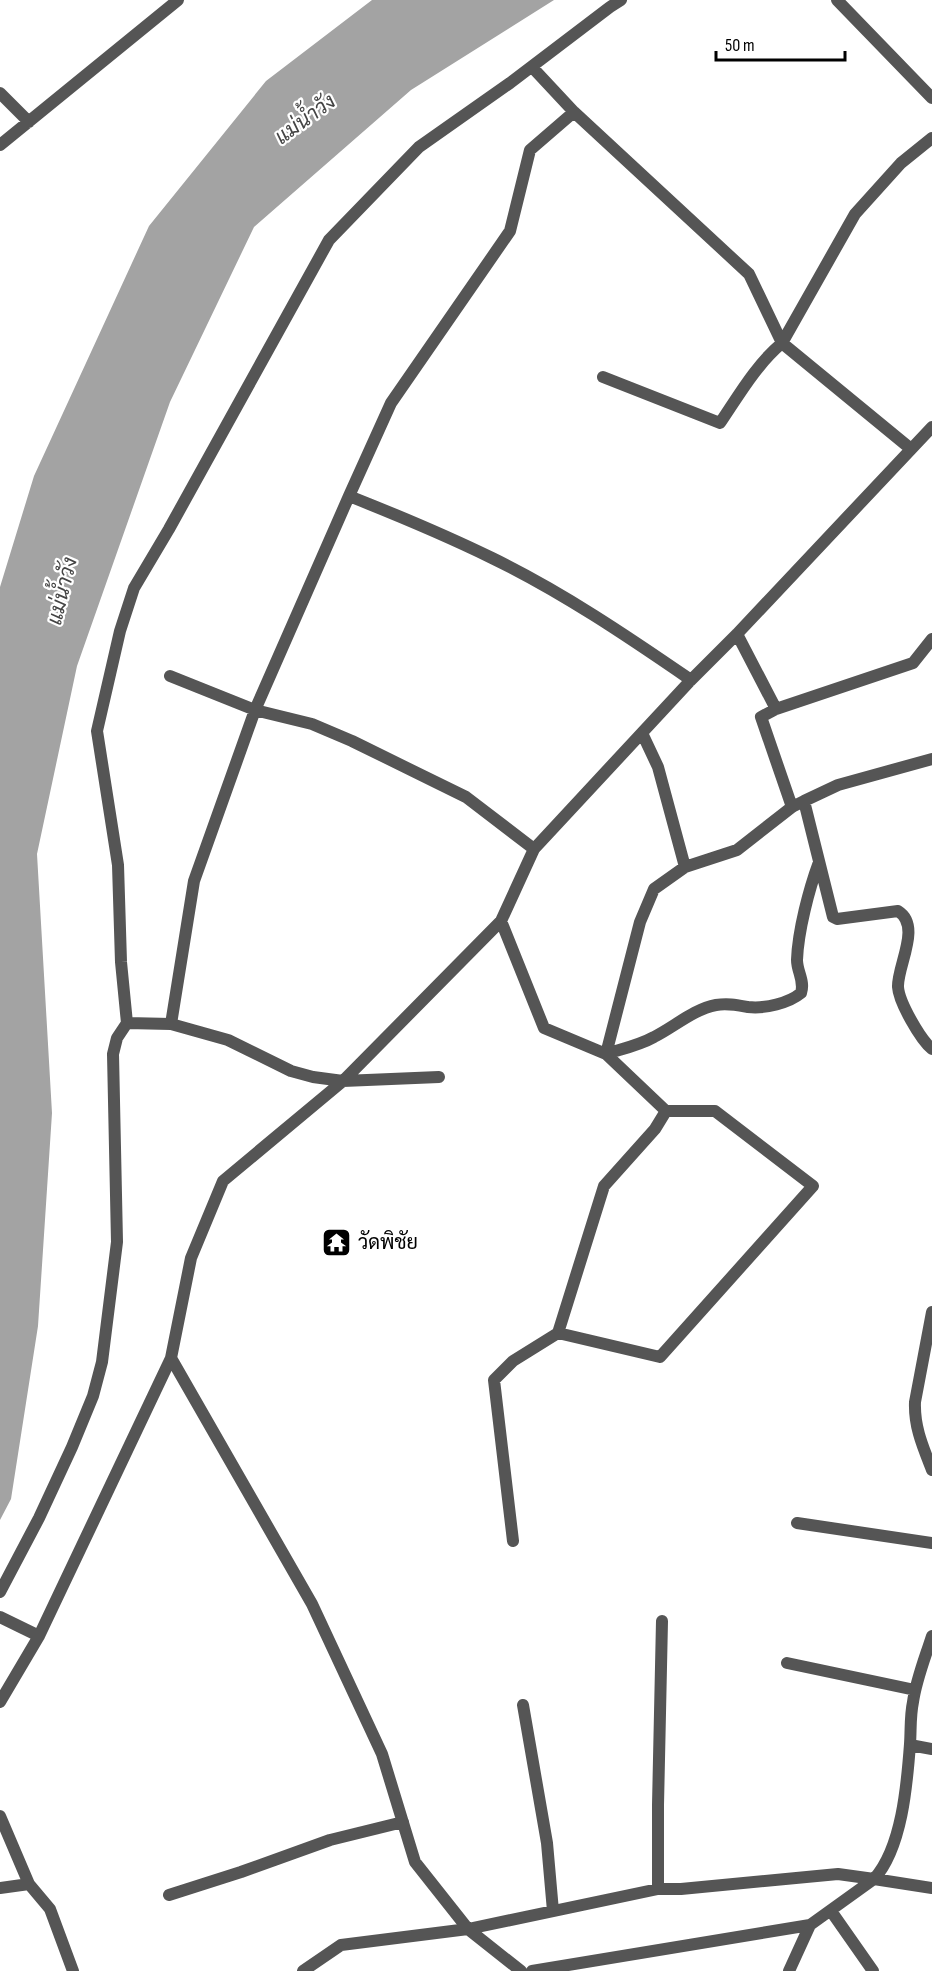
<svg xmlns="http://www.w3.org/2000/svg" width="932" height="1971" viewBox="0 0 932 1971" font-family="'Sofia Sans Condensed',Sarabun,sans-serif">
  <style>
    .water { fill: #a3a3a3 }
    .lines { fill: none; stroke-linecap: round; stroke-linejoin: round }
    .minor { stroke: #555; stroke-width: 12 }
    .labels { text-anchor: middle; stroke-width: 4.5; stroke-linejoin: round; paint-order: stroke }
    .poi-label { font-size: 20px; fill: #000; stroke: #fff; text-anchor: start }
    .water-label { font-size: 21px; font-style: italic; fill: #444; stroke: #fff }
  </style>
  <rect width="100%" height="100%" fill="#fff"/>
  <!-- water -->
  <path class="water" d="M 372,0 L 554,0 L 411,90 L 254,227 L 170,402 L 77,666 L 37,854 L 52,1113 L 38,1326 L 11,1499 L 0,1520 L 0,587 L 34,476 L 149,226 L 266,81 Z"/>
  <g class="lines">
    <!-- minor -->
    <path class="minor" d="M 837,0 L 932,98
      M 532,67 L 574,112 L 749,274 L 782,343 L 911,449
      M 0,93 L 29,122
      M 0,145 L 178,0
      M 603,377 L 720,423 C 739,395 756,365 782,343 L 855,214 L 901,163 L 932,138
      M 349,496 C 397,515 445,535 492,558 C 562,592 627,636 691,680
      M 737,634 L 776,709 L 913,663 L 932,639
      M 170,676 L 255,710 L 312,724 L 352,741 L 466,797 L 534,849
      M 776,709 L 761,717 L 792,807
      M 642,733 L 658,767 L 685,867
      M 804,801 L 833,917 L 837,919 L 898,911 C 922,926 897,966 898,987 C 899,1002 920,1039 932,1049
      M 501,921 L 544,1028 L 606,1054 L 666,1111 L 715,1111 L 813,1186 L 660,1357 L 558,1333 L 604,1186 L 655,1129 L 666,1111
      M 127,1023 L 171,1024
      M 606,1054 L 640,922 L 654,889 L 685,867 L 737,850 L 792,807 L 804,801 L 838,785 L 932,759
      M 606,1054 C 622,1049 640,1045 654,1037 C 674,1027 694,1009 716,1005 C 728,1003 737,1005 748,1007 C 765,1009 789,1003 801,993 C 805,981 797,972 797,960 C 798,931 809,889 819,862
      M 439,1077 L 343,1081 L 313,1077 L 291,1071 L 228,1040 L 171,1024 L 194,881 L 255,710 L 349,496 L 391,403 L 510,231 L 530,150 L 574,112
      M 932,1312 L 915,1402 C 914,1427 923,1447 932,1470
      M 171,1358 L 312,1604 L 382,1754 L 415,1862 L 468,1929 L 521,1971
      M 797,1523 L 932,1543
      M 513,1541 L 494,1380 L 513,1361 L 558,1333
      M 0,1592 L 39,1518 L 72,1447 L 93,1396 L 102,1362 L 117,1242 L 113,1054 L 117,1038 L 127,1023 L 121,962 L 118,865 L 97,731 L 120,631 L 134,588 L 169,529 L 329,240 L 419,147 L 510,83 L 610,7 L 621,0
      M 0,1617 L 39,1636 L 171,1358 L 191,1258 L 223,1181 L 343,1081 L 501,921 L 534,849 L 691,680 L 737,634 L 932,427
      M 787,1663 L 915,1690
      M 0,1702 L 39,1636
      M 523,1705 L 547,1843 L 553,1911
      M 910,1745 L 932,1749
      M 0,1816 L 29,1884 L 50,1909 L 73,1971
      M 0,1888 L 29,1884
      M 658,1889 L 658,1805 L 662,1621
      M 169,1895 L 241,1872 L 330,1840 L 403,1822
      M 831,1911 L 873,1971
      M 303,1971 L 341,1945 L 468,1929 L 658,1889 L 681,1889 L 838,1874 L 874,1879 C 902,1848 907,1785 910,1744 C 911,1730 910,1716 913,1702 C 916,1680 925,1658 932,1636
      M 532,1971 L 810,1925
      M 789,1971 L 810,1925 L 874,1879 L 932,1888"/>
  </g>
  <!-- icons -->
  <defs>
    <symbol id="temple-square" viewBox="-11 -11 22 22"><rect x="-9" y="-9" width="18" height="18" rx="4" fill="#000" stroke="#fff"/><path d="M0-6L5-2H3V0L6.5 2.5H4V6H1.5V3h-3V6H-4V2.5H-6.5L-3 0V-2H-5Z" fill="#fff"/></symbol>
  </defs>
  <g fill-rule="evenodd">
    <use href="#temple-square" x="320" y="1226" width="33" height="33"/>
  </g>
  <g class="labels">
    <!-- poi labels -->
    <g class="poi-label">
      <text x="358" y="1249">วัดพิชัย</text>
    </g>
    <!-- water labels -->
    <g class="water-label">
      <text transform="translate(305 119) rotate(-36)" y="7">แม่น้ำวัง</text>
      <text transform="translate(62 591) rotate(-76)" y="7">แม่น้ำวัง</text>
    </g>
  </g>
  <!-- scale -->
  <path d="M716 51v9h129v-9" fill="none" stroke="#000000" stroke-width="3"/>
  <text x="725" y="51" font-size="18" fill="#000000" stroke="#ffffff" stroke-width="4.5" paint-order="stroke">50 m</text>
</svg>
